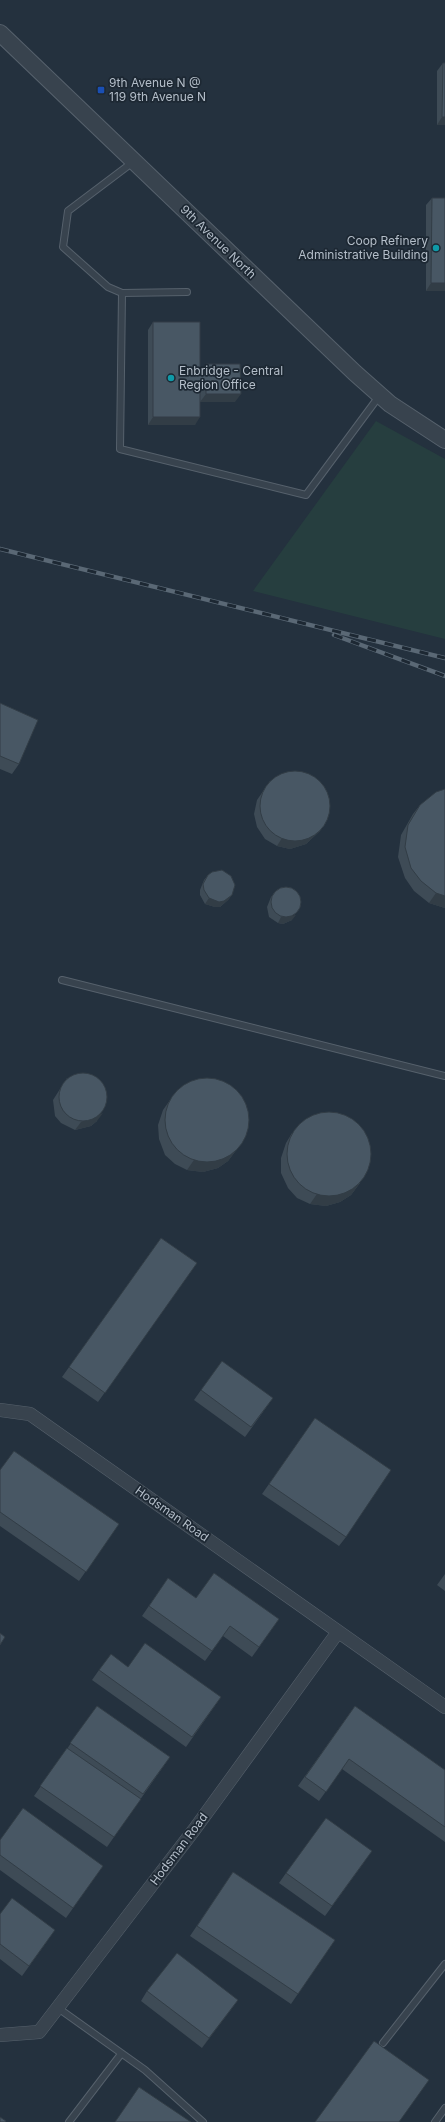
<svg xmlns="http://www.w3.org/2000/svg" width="445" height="2122" viewBox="0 0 445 2122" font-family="Inter,sans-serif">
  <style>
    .green { fill: #263e3f }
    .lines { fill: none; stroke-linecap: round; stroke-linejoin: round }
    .service-casing { stroke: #56616c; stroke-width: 8 }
    .minor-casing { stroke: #56616c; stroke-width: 14 }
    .tertiary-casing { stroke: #56616c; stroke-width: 18 }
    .service { stroke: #38434e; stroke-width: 6 }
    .minor { stroke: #38434e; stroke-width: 13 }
    .tertiary { stroke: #38434e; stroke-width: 16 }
    .rail-casing { stroke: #5a6875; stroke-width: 4.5 }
    .rail { stroke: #1d2833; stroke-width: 3; stroke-dasharray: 9; stroke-linecap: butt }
    .wall { fill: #3e4b56 }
    .shaded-wall { fill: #323d46 }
    .building { fill: #485764; stroke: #323d46 }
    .transit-dot { fill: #1a4fb4; stroke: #1d2833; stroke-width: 1.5 }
    .culture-dot { fill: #0f9aa8; stroke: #1d2833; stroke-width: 1.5 }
    .labels { text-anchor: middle; stroke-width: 3.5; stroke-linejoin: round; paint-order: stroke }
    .poi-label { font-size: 12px; fill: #b4bec9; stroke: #1d2833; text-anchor: start }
    .street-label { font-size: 12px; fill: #b4bec9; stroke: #1d2833 }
  </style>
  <rect width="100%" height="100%" fill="#24313e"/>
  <!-- green -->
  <path class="green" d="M 376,421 L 445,459 L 445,639 L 253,591 Z"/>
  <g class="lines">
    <defs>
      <path id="service" d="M 133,162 L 68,211 L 63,247 L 108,287 L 122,293 L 187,292
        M 122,293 L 120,449 L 306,495 L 380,395
        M 62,980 L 445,1076
        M 58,2008 L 145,2070 L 203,2122
        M 383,2043 L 445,1964
        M 69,2122 L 121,2054
        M 435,2122 L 445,2108"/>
      <path id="minor" d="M 0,1410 L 30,1414 L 445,1707
        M 0,2035 L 39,2032 L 194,1830 L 338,1632"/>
      <path id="tertiary" d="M 0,33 L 355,373 L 390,404 L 445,440"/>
    </defs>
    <!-- service casing -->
    <use href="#service" class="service-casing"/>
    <!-- minor casing -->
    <use href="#minor" class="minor-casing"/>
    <!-- tertiary casing -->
    <use href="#tertiary" class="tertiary-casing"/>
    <!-- service -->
    <use href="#service" class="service"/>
    <!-- minor -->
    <use href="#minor" class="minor"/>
    <!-- tertiary -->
    <use href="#tertiary" class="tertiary"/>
    <defs>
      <path id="rail" d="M 0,549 L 445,658
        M 334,635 L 445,676"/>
    </defs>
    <!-- rail casing -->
    <use href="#rail" class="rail-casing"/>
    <!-- rail -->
    <use href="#rail" class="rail"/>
  </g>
  <!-- wall -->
  <path class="wall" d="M 443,63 L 445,125 L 437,125 L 437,71 Z
    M 432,198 L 445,198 L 445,291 L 426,291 L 426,205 Z
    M 153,322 L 200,372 L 206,364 L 235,402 L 200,402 L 195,425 L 148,425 L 148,330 Z
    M 0,703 L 19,764 L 12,774 L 0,769 Z
    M 270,781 L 320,831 L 306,844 L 290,849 L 277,846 L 265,839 L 257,827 L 254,814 L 257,800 Z
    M 445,789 L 445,908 L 429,903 L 414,891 L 405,878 L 398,857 L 401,835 L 413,814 L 420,805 Z
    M 208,875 L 232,895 L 228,900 L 220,907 L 215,907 L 205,904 L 200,895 L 200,890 L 204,880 Z
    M 275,892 L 292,920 L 283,924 L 278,923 L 269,917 L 267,907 L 271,897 Z
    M 67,1078 L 97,1121 L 91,1126 L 75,1130 L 61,1123 L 55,1116 L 53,1100 Z
    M 170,1100 L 237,1149 L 228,1161 L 218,1168 L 203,1172 L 187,1170 L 175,1164 L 165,1155 L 159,1139 L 158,1125 L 163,1110 Z
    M 292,1133 L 360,1183 L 351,1195 L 340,1202 L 326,1206 L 310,1204 L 297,1198 L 288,1188 L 281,1173 L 281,1158 L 286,1143 Z
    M 161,1238 L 197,1263 L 98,1402 L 62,1377 Z
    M 201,1390 L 273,1398 L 245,1437 L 194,1400 Z
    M 315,1418 L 346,1537 L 339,1546 L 262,1494 Z
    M 0,1470 L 119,1524 L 79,1581 L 0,1526 Z
    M 445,1574 L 445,1591 L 437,1585 Z
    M 168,1578 L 196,1598 L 279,1619 L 252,1657 L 223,1636 L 205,1661 L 142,1616 Z
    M 128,1667 L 221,1697 L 186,1747 L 92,1680 L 99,1670 Z
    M 97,1706 L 170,1757 L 107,1847 L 34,1796 Z
    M 355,1706 L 445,1770 L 445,1842 L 342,1769 L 319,1801 L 298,1786 Z
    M 0,1840 L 103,1866 L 66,1918 L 0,1870 Z
    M 365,1861 L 325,1916 L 279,1883 L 286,1873 Z
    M 233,1872 L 335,1940 L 291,2004 L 190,1936 Z
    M 0,1914 L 48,1940 L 22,1976 L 0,1959 Z
    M 147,1991 L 238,2000 L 202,2048 L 141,2001 Z"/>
  <!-- shaded-wall -->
  <path class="shaded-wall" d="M 442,117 L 445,117 L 445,125 L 437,125 Z
    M 431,283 L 445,283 L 445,291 L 426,291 Z
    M 200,384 L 206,384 L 200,392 Z
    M 206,394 L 241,394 L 235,402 L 200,402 Z
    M 153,417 L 200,417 L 195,425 L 148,425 Z
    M 326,823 L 320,831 L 306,844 L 290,849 L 277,846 L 282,838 Z
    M 436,893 L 445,896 L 445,908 L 429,903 Z
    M 232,895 L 228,900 L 220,907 L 215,907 L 205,904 L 209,898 Z
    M 296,915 L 292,920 L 283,924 L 278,923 L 281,917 Z
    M 103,1113 L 97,1121 L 91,1126 L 75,1130 L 81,1122 Z
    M 244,1140 L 228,1161 L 218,1168 L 203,1172 L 187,1170 L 194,1160 Z
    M 367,1173 L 351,1195 L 340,1202 L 326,1206 L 310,1204 L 317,1194 Z
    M 238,2000 L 231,2010 L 202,2048 L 209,2038 Z"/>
  <!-- building -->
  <path class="building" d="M 443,63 L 445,63 L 445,117 L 442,117 Z
    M 432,198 L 445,198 L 445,283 L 431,283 Z
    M 153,322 L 200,322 L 200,375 L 206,375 L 206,364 L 240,364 L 241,394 L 206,394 L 206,384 L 200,384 L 200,417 L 153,417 Z
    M 0,703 L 38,720 L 19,764 L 0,756 Z
    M260 806a35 35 0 1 1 70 0a35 35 0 1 1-70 0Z
    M 445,789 L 445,896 L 436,893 L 421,881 L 411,868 L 405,847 L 408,825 L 420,805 L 436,792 Z
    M 222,870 L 231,876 L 235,885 L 232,895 L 224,901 L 219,902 L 209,898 L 204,890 L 203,884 L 208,875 L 212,872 Z
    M271 902a15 15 0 1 1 30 0a15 15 0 1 1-30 0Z
    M59 1097a24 24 0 1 1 48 0a24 24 0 1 1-48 0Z
    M165 1120a42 42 0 1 1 84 0a42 42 0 1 1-84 0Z
    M287 1154a42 42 0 1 1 84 0a42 42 0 1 1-84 0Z
    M 161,1238 L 197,1263 L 105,1393 L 69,1367 Z
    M 222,1361 L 273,1398 L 251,1427 L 201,1390 Z
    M 315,1418 L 391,1470 L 346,1537 L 269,1484 Z
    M 14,1451 L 119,1524 L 86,1572 L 0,1512 L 0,1470 Z
    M 214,1573 L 279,1619 L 259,1647 L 230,1626 L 212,1651 L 149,1606 L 168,1578 L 196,1598 Z
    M 0,1633 L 5,1637 L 0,1645 Z
    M 145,1643 L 221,1697 L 192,1737 L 99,1670 L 111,1654 L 128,1667 Z
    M 97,1706 L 170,1757 L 143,1794 L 70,1743 Z
    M 355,1706 L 445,1770 L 445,1827 L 349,1759 L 326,1792 L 305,1777 Z
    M 67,1748 L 141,1799 L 114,1837 L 40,1786 Z
    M 23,1808 L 103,1866 L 73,1908 L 0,1855 L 0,1840 Z
    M 326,1818 L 372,1851 L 332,1906 L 286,1873 Z
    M 233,1872 L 335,1940 L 298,1994 L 197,1926 Z
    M 12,1898 L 55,1930 L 29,1966 L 0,1944 L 0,1914 Z
    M 177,1953 L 238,2000 L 209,2038 L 147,1991 Z
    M 374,2041 L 429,2080 L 399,2122 L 315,2122 Z
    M 139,2087 L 191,2122 L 115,2122 Z
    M 0,2117 L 6,2121 L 5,2122 L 0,2122 Z"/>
  <!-- markers -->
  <rect class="transit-dot" x="97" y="86" width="8" height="8" rx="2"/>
  <g class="culture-dot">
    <circle cx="436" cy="248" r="4"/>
    <circle cx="171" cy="378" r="4"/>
  </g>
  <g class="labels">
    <!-- poi labels -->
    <g class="poi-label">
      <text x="109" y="87">9th Avenue N @<tspan x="109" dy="14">119 9th Avenue N</tspan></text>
      <text x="428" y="245" text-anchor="end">Coop Refinery<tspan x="428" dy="14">Administrative Building</tspan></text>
      <text x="179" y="375">Enbridge - Central<tspan x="179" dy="14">Region Office</tspan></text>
    </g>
    <!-- street labels -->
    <g class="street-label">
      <text transform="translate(218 242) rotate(44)" y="4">9th Avenue North</text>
      <text transform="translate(172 1514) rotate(35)" y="4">Hodsman Road</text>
      <text transform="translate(179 1849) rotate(-53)" y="4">Hodsman Road</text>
    </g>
  </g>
</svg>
